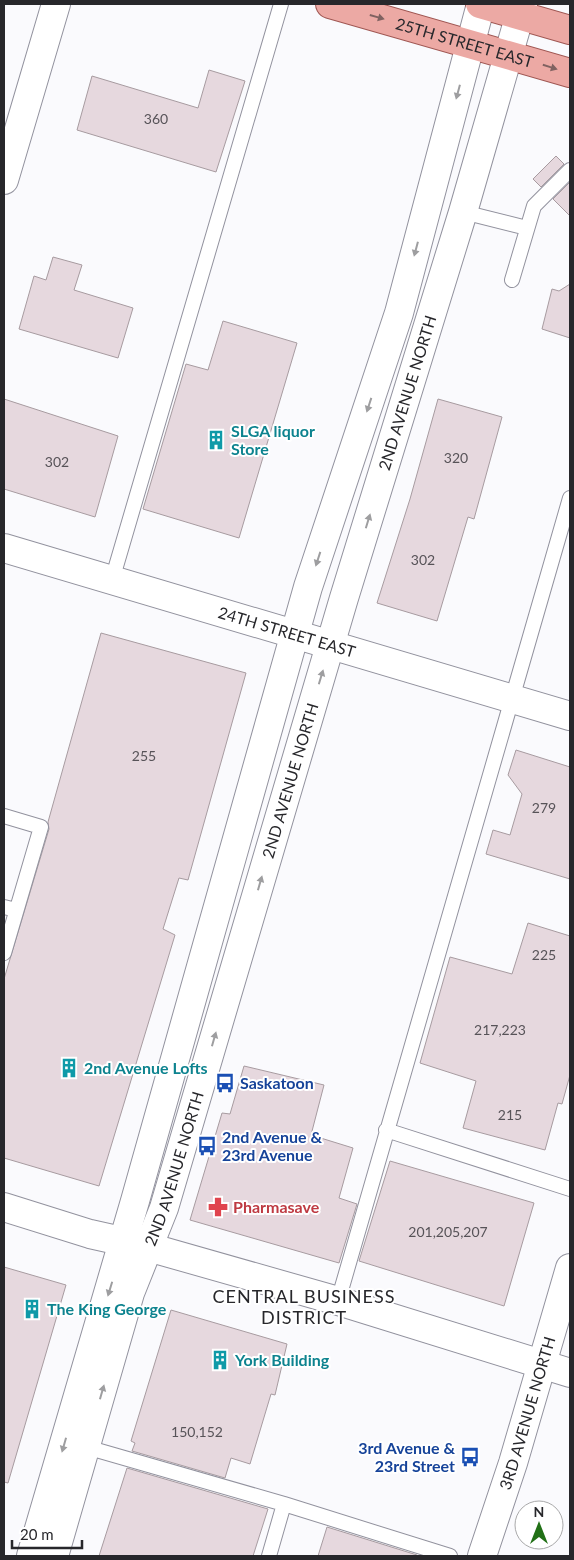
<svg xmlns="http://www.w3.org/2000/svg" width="574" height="1560" viewBox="0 0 574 1560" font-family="Lato,sans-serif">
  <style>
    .building { fill: #e6d8de; stroke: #a79ba0 }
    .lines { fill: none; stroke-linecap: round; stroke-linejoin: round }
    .lane-casing { stroke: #92929e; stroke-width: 16 }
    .secondary-casing { stroke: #92929e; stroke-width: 30 }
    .primary-casing { stroke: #9f5652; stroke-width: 30 }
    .lane { stroke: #fff; stroke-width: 14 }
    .secondary { stroke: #fff; stroke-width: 28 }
    .primary { stroke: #eca9a4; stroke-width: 28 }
    .oneway { fill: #806261 }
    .oneway2 { fill: #9e9ea0 }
    .labels { text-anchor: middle; stroke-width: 4; stroke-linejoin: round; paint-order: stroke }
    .number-label { font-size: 14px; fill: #575358 }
    .street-label { font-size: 16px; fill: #27272b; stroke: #fff }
    .culture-label { font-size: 16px; font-weight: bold; fill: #0d838f; stroke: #fff; text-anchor: start }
    .transit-label { font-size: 16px; font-weight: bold; fill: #164399; stroke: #fff; text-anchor: start }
    .health-label { font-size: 16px; font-weight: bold; fill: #be3a42; stroke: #fff; text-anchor: start }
    .neighbourhood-label { font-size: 18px; letter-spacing: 1px; fill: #27272b; stroke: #fff }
  </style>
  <rect width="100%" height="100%" fill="#fafafd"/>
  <!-- building -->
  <path class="building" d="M 209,70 L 245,81 L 216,172 L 77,130 L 92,76 L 198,108 Z
    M 556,156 L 564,164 L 541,187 L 533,179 Z
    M 570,182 L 570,216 L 553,199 Z
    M 53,257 L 82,265 L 74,290 L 133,308 L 118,358 L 19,329 L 34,276 L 46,280 Z
    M 570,284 L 570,338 L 542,329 L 552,289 L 559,291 Z
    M 223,321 L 297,343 L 239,538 L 143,509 L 186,364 L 208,370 Z
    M 4,399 L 118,436 L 95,517 L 4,489 Z
    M 438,399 L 502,417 L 474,519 L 468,517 L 437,621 L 377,603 L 410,499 Z
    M 101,633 L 246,673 L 188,880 L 179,878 L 163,929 L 175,935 L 99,1186 L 4,1158 L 4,979 L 49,829 L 48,822 Z
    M 516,750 L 570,767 L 570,879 L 486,854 L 493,830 L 510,835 L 522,794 L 508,775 Z
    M 528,923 L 570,936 L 570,1075 L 562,1104 L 558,1103 L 545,1150 L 463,1128 L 476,1081 L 420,1063 L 450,957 L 512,974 Z
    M 244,1066 L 324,1085 L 311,1135 L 353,1148 L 339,1198 L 357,1204 L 339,1263 L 190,1220 L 222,1113 L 230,1114 Z
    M 390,1161 L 534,1203 L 504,1306 L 359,1261 Z
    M 4,1267 L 66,1285 L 8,1483 L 4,1482 Z
    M 171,1310 L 287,1344 L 275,1395 L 271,1394 L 250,1464 L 231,1458 L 225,1478 L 132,1451 L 135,1443 L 131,1441 Z
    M 127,1468 L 268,1509 L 253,1556 L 99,1556 Z
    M 327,1527 L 417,1555 L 417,1556 L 318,1556 Z"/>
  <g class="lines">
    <defs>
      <path id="lane" d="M 463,212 L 527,228
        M 512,280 L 534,206 L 570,170
        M 112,580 L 281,4
        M 4,816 L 41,827 L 4,953
        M 4,907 L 16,910
        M 386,1130 L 570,1189
        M 338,1301 L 570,498
        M 86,1447 L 284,1504 L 450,1556
        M 269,1556 L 284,1504"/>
      <g id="secondary">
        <path d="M 4,180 L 56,4"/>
        <path id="s1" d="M 4,548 L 570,716"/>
        <path d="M 4,1207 L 90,1234 L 148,1247 L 338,1301 L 570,1373"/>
        <path d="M 31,1556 L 135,1201 L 308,587 L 399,313 L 481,4"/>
        <path id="s2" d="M 54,1556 L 130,1293 L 164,1208 L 344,598 L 463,212 L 523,4"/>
        <path id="s3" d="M 482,1556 L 513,1463 L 570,1268"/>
      </g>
      <g id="primary">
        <path id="s4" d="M 330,4 L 570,73"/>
        <path d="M 480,4 L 570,30"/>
      </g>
    </defs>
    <!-- lane casing -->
    <use href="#lane" class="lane-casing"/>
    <!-- secondary casing -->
    <use href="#secondary" class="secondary-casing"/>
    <!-- primary casing -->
    <use href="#primary" class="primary-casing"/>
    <!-- lane -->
    <use href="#lane" class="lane"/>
    <!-- secondary -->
    <use href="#secondary" class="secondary"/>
    <!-- primary -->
    <use href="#primary" class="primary"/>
  </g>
  <!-- one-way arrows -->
  <defs><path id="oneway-solid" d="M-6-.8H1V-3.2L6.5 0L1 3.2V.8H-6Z" transform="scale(1.25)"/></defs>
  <g class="oneway">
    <use href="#oneway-solid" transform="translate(377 17) rotate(16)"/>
    <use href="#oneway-solid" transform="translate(550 67) rotate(17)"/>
  </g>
  <g class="oneway2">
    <use href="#oneway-solid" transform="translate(458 92) rotate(105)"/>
    <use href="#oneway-solid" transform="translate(416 249) rotate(105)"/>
    <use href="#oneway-solid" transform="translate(369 405) rotate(108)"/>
    <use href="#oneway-solid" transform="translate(368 521) rotate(-73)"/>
    <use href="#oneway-solid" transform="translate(318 559) rotate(108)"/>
    <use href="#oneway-solid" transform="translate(321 677) rotate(-73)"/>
    <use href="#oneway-solid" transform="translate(260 883) rotate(-74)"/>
    <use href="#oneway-solid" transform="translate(214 1039) rotate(-74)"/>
    <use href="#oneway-solid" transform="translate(110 1289) rotate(107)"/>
    <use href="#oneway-solid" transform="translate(102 1392) rotate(-74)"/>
    <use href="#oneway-solid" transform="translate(64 1445) rotate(106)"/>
  </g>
  <!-- icons -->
  <defs>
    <symbol id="building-bare" viewBox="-9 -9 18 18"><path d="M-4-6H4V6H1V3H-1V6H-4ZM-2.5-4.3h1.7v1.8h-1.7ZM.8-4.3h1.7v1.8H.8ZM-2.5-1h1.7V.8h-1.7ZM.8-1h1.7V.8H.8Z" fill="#0f9aa8" stroke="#fff" stroke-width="2.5" paint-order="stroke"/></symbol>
    <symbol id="bus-bare" viewBox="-9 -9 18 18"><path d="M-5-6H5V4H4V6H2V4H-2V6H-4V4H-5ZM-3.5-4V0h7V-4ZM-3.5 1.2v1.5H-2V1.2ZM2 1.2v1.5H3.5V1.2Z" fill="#1a4fb4" stroke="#fff" stroke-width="2.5" paint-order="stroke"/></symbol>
    <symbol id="pharmacy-bare" viewBox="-9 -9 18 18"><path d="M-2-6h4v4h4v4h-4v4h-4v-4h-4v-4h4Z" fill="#e0444e" stroke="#fff" stroke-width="2.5" paint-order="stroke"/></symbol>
  </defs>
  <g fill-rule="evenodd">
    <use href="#building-bare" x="202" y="426" width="28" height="28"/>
    <use href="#building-bare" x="55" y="1054" width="28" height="28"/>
    <use href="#bus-bare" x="211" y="1069" width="28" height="28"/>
    <use href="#bus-bare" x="193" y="1132" width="28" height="28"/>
    <use href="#pharmacy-bare" x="204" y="1193" width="28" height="28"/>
    <use href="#building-bare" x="18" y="1295" width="28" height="28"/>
    <use href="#building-bare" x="206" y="1346" width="28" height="28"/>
    <use href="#bus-bare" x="456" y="1443" width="28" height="28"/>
  </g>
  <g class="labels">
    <!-- number labels -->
    <g class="number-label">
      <text x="156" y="124">360</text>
      <text x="456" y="463">320</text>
      <text x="57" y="467">302</text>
      <text x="423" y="565">302</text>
      <text x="144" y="761">255</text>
      <text x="544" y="813">279</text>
      <text x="544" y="960">225</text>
      <text x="500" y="1035">217,223</text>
      <text x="510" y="1120">215</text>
      <text x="448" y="1237">201,205,207</text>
      <text x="197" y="1437">150,152</text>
    </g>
    <!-- street labels -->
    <g class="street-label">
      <text dy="6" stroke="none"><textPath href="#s4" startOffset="140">25TH STREET EAST</textPath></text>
      <text dy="6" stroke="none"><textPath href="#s2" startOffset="1216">2ND AVENUE NORTH</textPath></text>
      <text dy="6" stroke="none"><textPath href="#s1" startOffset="295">24TH STREET EAST</textPath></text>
      <text dy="6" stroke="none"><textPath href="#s2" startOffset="811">2ND AVENUE NORTH</textPath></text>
      <text dy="6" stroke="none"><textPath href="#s2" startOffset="406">2ND AVENUE NORTH</textPath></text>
      <text dy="6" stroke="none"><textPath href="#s3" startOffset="150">3RD AVENUE NORTH</textPath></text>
    </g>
    <!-- culture labels -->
    <g class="culture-label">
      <text x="231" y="437">SLGA liquor<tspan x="231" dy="18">Store</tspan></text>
      <text x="84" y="1074">2nd Avenue Lofts</text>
      <text x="47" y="1315">The King George</text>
      <text x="235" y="1366">York Building</text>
    </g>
    <!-- transit labels -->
    <g class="transit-label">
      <text x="240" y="1089">Saskatoon</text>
      <text x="222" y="1143">2nd Avenue &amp;<tspan x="222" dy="18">23rd Avenue</tspan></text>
      <text x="455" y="1454" text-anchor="end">3rd Avenue &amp;<tspan x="455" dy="18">23rd Street</tspan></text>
    </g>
    <!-- health labels -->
    <g class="health-label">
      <text x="233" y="1213">Pharmasave</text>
    </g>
    <!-- neighbourhood labels -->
    <g class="neighbourhood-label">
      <text x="304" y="1303">CENTRAL BUSINESS<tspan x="304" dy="21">DISTRICT</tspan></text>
    </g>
  </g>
  <!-- border -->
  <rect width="574" height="1560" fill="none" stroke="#27272b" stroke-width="10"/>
  <!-- north arrow -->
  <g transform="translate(539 1525)"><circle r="24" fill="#ffffff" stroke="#a9a9aa"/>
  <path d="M0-4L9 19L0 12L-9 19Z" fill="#217016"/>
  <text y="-8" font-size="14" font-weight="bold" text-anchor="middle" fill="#27272b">N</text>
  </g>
  <!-- scale -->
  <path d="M12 1540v8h70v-8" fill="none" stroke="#27272b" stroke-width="2.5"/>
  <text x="20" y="1540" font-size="15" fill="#27272b" stroke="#ffffff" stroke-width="4" paint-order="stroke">20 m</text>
</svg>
